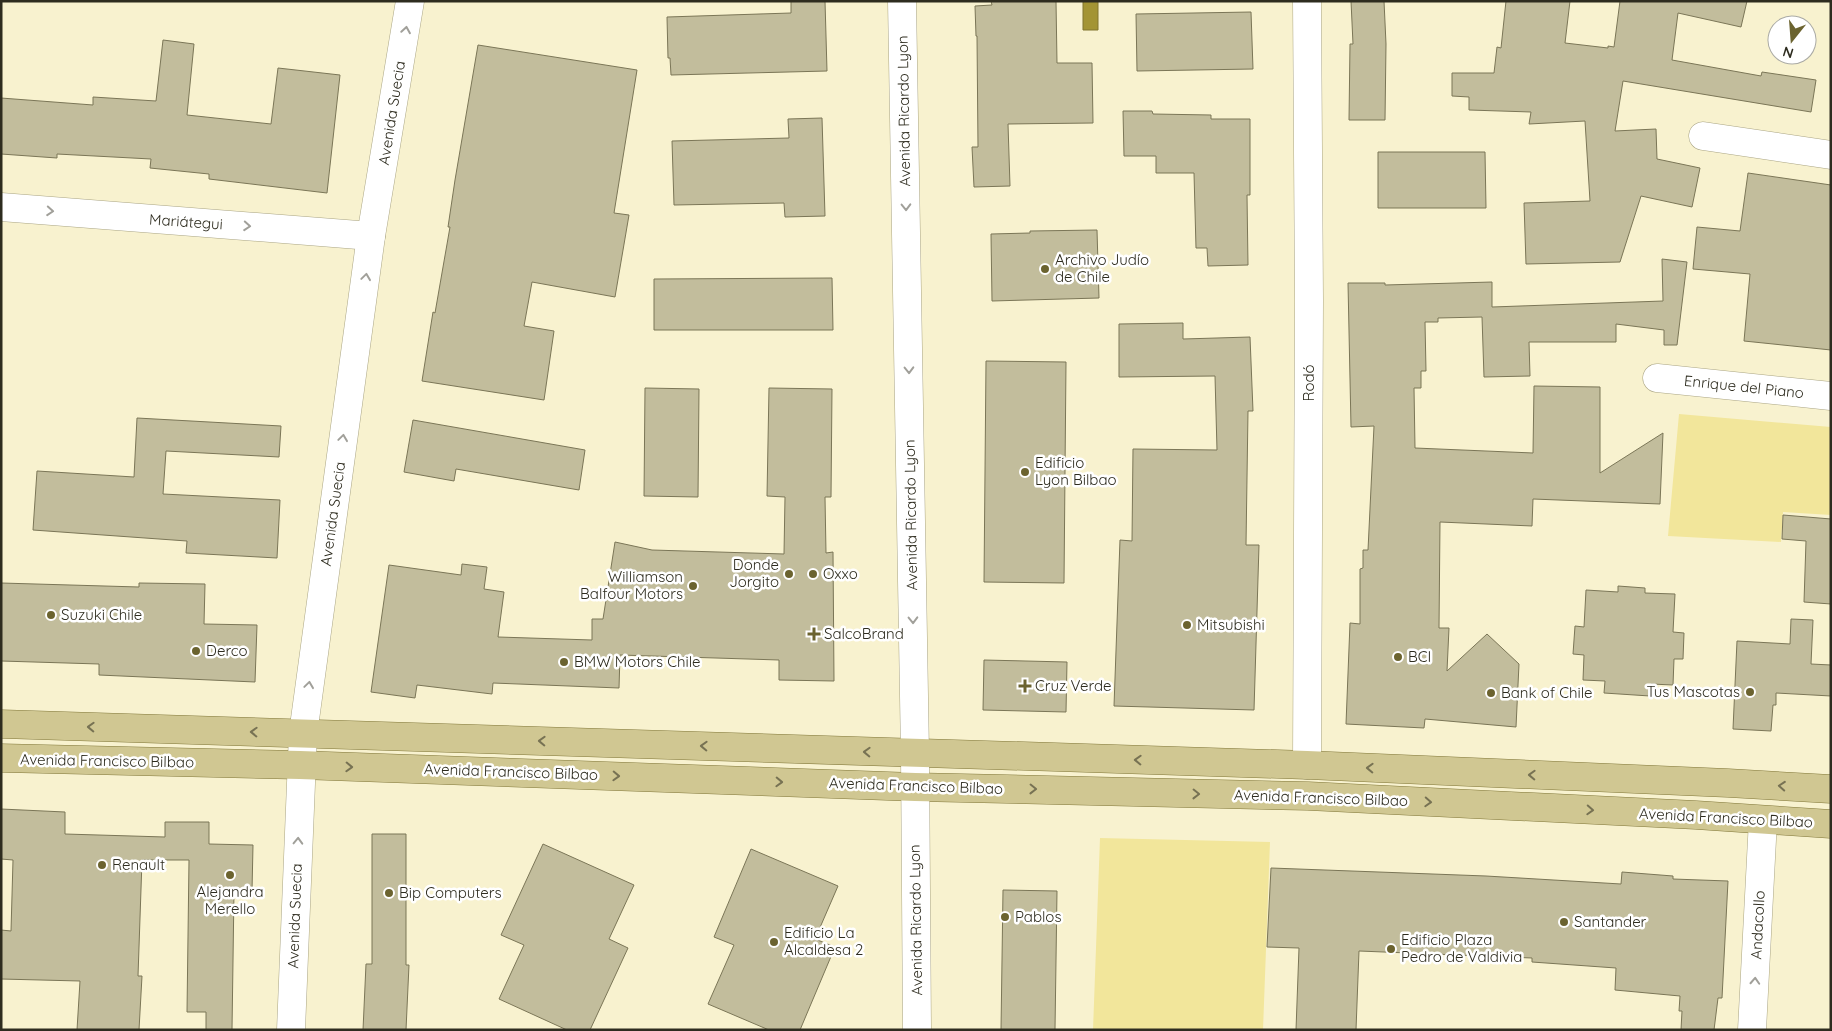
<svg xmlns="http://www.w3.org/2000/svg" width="1832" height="1031" viewBox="0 0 1832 1031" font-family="Quicksand,sans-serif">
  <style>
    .green { fill: #f2e69b }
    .water { fill: #a39434; stroke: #80752e }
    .building { fill: #c2bd9c; stroke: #7b7657 }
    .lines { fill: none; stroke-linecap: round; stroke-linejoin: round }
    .minor-casing { stroke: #aaa584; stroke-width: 29 }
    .tertiary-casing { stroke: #aaa584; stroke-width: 29 }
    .primary-casing { stroke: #82783a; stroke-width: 29 }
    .minor { stroke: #fff; stroke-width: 28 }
    .tertiary { stroke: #fff; stroke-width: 28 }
    .primary { stroke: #d0c792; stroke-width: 28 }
    .oneway { stroke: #a1a09a }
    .oneway2 { stroke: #777253 }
    .poi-dot { fill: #6b632f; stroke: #fff; stroke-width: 2 }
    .labels { text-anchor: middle; stroke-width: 5; stroke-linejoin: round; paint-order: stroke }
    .street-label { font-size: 15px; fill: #2e2c1f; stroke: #fff }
    .poi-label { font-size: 15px; fill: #2e2c1f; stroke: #fff; text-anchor: start }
  </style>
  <rect width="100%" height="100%" fill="#f8f2cf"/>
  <!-- green -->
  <path class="green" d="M 1679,414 L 1831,427 L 1831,515 L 1783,512 L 1781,542 L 1668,536 Z
    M 1100,838 L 1270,842 L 1263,1030 L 1093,1030 Z"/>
  <!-- water -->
  <path class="water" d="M 1083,1 L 1098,1 L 1098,30 L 1083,30 Z"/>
  <!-- building -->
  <path class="building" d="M 791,1 L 825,1 L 827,71 L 671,75 L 670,58 L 668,58 L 667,17 L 791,13 Z
    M 991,1 L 1056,1 L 1057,63 L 1092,63 L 1093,123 L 1008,124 L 1010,186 L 974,187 L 972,147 L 978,147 L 977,36 L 976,36 L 975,6 L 992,5 Z
    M 1351,1 L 1384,1 L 1386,44 L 1385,120 L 1349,120 L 1350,44 L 1353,44 Z
    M 1506,1 L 1570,1 L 1565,43 L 1608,48 L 1608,46 L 1614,47 L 1620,1 L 1747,1 L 1741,27 L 1678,13 L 1672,60 L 1761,76 L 1762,72 L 1816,80 L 1811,112 L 1623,81 L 1615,131 L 1656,129 L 1657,159 L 1700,168 L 1692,207 L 1641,196 L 1620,262 L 1526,264 L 1524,203 L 1590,201 L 1585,121 L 1529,124 L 1531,112 L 1469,110 L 1469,97 L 1452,96 L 1452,73 L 1494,73 L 1497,47 L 1501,48 Z
    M 1251,12 L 1253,69 L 1137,71 L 1136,14 Z
    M 163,40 L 194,44 L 187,115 L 271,124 L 278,68 L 340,75 L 327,193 L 209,179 L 209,174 L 150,168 L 151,159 L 57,154 L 57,158 L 1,154 L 1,98 L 93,105 L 93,97 L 156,101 Z
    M 478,45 L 637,70 L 614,213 L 629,215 L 615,297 L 532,282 L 524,326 L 554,331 L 544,400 L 422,381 L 433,312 L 435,313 L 450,227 L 448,227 L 455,180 Z
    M 1123,111 L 1152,111 L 1153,114 L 1211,115 L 1211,119 L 1250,119 L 1250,195 L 1247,195 L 1248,265 L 1208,266 L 1207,248 L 1196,248 L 1194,173 L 1156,173 L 1156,156 L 1124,156 Z
    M 822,118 L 825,216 L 785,217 L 784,203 L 674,205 L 672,141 L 789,138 L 788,119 Z
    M 1378,152 L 1485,152 L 1486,208 L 1378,208 Z
    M 1748,173 L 1831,185 L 1831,350 L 1744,341 L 1750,274 L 1693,269 L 1697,227 L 1740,231 Z
    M 1097,230 L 1099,298 L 992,301 L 991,234 L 1030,233 L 1030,231 Z
    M 1662,259 L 1687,262 L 1677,345 L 1664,345 L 1664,330 L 1616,324 L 1616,342 L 1529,342 L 1530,376 L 1484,377 L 1482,317 L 1438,318 L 1438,322 L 1425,322 L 1426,371 L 1421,371 L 1421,388 L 1414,388 L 1415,448 L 1533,453 L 1534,386 L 1600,387 L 1600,473 L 1663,433 L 1660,504 L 1533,499 L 1532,526 L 1440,522 L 1439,628 L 1449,628 L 1447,671 L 1487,634 L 1519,664 L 1516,727 L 1425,719 L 1424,728 L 1346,724 L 1350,623 L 1360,624 L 1360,569 L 1363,568 L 1363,550 L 1368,550 L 1374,426 L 1351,427 L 1348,283 L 1385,283 L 1385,285 L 1492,282 L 1492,307 L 1663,301 Z
    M 832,278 L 833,330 L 654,330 L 654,279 Z
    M 1183,323 L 1183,339 L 1250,337 L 1253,411 L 1248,411 L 1246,545 L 1259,545 L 1254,710 L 1114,706 L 1120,540 L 1132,541 L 1133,449 L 1217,450 L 1215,376 L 1119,377 L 1119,324 Z
    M 986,361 L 1066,362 L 1064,583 L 984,582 Z
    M 645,388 L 699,389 L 698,497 L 644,496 Z
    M 769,388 L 832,389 L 831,497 L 825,497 L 826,553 L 833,552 L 834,681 L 779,680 L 779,660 L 620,655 L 619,688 L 493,683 L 492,694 L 417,685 L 415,698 L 371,692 L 389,565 L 461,575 L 462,564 L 487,567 L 484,589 L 504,592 L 498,637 L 592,640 L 592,619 L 603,619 L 615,542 L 652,550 L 784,554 L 785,497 L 767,496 Z
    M 137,418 L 281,426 L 279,457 L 166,451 L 163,494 L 280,500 L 277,558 L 186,553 L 187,541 L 33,530 L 37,471 L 134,477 Z
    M 413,420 L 585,450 L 579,490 L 456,469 L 454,481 L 404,472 Z
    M 1783,515 L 1831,519 L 1831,604 L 1804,602 L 1806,541 L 1782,539 Z
    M 1,583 L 139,587 L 139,583 L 205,584 L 204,624 L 257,625 L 255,682 L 99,675 L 99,664 L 1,661 Z
    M 1618,586 L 1645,588 L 1645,593 L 1675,594 L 1673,632 L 1684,633 L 1683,659 L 1674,659 L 1673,685 L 1651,684 L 1650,696 L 1604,693 L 1605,681 L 1583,680 L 1584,655 L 1573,654 L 1575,626 L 1584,627 L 1586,590 L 1618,592 Z
    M 1791,619 L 1813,620 L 1811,664 L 1831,665 L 1831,696 L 1776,693 L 1776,705 L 1773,705 L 1771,731 L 1733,729 L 1737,641 L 1790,644 Z
    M 984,660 L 1067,662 L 1066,712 L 983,710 Z
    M 1,809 L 65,812 L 65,834 L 165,837 L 165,822 L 209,822 L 209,844 L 253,845 L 252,891 L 234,891 L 232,1030 L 206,1030 L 206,1012 L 187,1012 L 189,860 L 142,860 L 138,976 L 142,976 L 139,1030 L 77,1030 L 80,981 L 1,979 L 1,930 L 11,931 L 13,860 L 1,859 Z
    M 372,834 L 406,834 L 406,965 L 409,965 L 406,1030 L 363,1030 L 366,964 L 372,964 Z
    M 543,844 L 634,885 L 609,939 L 628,948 L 590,1030 L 567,1030 L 499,999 L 524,945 L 501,935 Z
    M 751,849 L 838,886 L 815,939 L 835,947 L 800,1030 L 769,1030 L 708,1004 L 734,945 L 714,937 Z
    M 1271,868 L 1486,876 L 1621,884 L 1622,872 L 1673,876 L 1673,879 L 1728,881 L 1722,998 L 1718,998 L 1714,1030 L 1681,1030 L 1682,1011 L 1679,1011 L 1680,996 L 1615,990 L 1616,968 L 1532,962 L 1532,958 L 1359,951 L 1356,1030 L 1296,1030 L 1299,948 L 1267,947 Z
    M 1003,890 L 1057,891 L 1055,1030 L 1001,1030 Z"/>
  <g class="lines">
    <defs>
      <path id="minor" d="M 1703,136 L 1831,155
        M 1,207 L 371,236
        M 1657,378 L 1831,396
        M 1307,765 L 1309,301 L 1307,1
        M 1752,1030 L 1763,820"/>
      <path id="tertiary" d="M 902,1 L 915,754 L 917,1030
        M 291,1030 L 303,734 L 371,236 L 410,1"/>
      <path id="primary" d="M 1,724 L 1307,765 L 1728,783 L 1831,789
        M 1,758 L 300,765 L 915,787 L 1308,796 L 1696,815 L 1831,824"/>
    </defs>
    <!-- minor casing -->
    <use href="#minor" class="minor-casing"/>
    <!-- tertiary casing -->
    <use href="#tertiary" class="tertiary-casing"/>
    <!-- primary casing -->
    <use href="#primary" class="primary-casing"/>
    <!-- minor -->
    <use href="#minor" class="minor"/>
    <!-- tertiary -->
    <use href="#tertiary" class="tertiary"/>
    <!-- primary -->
    <use href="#primary" class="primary"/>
  </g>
  <!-- one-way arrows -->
  <defs><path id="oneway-chevron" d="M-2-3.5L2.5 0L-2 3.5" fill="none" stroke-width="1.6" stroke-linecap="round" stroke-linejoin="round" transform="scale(1.25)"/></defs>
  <g class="oneway">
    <use href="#oneway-chevron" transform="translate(406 30) rotate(-81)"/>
    <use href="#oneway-chevron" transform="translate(906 207) rotate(89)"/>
    <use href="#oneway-chevron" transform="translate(50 211) rotate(4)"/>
    <use href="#oneway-chevron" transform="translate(247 226) rotate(4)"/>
    <use href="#oneway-chevron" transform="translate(366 277) rotate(-82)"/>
    <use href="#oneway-chevron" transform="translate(909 370) rotate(89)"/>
    <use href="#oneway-chevron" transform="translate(343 438) rotate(-82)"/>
    <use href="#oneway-chevron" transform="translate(913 620) rotate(89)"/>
    <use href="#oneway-chevron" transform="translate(309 685) rotate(-82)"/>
    <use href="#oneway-chevron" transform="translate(298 841) rotate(-88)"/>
    <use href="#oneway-chevron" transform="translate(1755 981) rotate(-87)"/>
  </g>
  <g class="oneway2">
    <use href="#oneway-chevron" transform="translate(91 727) rotate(-178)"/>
    <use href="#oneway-chevron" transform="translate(254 732) rotate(-178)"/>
    <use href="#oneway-chevron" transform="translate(542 741) rotate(-178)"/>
    <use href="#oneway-chevron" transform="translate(704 746) rotate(-178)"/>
    <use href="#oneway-chevron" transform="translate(867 752) rotate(-178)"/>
    <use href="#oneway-chevron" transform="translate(1138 760) rotate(-178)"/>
    <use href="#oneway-chevron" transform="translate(349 767) rotate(2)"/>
    <use href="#oneway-chevron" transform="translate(1370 768) rotate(-178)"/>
    <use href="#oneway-chevron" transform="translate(1532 775) rotate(-178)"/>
    <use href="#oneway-chevron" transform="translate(616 776) rotate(2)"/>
    <use href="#oneway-chevron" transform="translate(779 782) rotate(2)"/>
    <use href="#oneway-chevron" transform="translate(1782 786) rotate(-176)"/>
    <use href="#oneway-chevron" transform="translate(1033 789) rotate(1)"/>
    <use href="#oneway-chevron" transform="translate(1196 794) rotate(1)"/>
    <use href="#oneway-chevron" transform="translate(1428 802) rotate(3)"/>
    <use href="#oneway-chevron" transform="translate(1590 810) rotate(3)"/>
  </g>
  <!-- markers -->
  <g class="poi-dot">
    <circle cx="1045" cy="269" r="5"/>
    <circle cx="1025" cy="472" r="5"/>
    <circle cx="789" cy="574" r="5"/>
    <circle cx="813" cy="574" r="5"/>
    <circle cx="693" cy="586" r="5"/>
    <circle cx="51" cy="615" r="5"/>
    <circle cx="1187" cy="625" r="5"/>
    <path d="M811.5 626.5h5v5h5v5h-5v5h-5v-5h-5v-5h5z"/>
    <circle cx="196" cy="651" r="5"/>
    <circle cx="1398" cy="657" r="5"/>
    <circle cx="564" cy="662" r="5"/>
    <path d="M1022.5 678.5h5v5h5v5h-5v5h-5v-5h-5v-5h5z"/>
    <circle cx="1750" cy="692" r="5"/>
    <circle cx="1491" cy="693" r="5"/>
    <circle cx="102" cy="865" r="5"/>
    <circle cx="230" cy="875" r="5"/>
    <circle cx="389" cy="893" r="5"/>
    <circle cx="1005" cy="917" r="5"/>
    <circle cx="1564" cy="922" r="5"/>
    <circle cx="774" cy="942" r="5"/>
    <circle cx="1391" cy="949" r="5"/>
  </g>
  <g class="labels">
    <!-- street labels -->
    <g class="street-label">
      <text transform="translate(904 111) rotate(-91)" y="5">Avenida Ricardo Lyon</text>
      <text transform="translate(392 113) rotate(-81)" y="5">Avenida Suecia</text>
      <text transform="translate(186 222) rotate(4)" y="5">Mariátegui</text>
      <text transform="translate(1309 383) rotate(-90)" y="5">Rodó</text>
      <text transform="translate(1744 387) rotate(6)" y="5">Enrique del Piano</text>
      <text transform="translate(333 514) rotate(-82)" y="5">Avenida Suecia</text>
      <text transform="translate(911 515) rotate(-91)" y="5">Avenida Ricardo Lyon</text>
      <text transform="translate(107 761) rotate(1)" y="5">Avenida Francisco Bilbao</text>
      <text transform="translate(511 772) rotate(2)" y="5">Avenida Francisco Bilbao</text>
      <text transform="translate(916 786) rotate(2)" y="5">Avenida Francisco Bilbao</text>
      <text transform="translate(1321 798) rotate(2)" y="5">Avenida Francisco Bilbao</text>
      <text transform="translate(1726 818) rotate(3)" y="5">Avenida Francisco Bilbao</text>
      <text transform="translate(295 916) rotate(-88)" y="5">Avenida Suecia</text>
      <text transform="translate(916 920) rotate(-91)" y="5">Avenida Ricardo Lyon</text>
      <text transform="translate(1758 925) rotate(-87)" y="5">Andacollo</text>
    </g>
    <!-- poi labels -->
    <g class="poi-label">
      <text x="1055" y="265">Archivo Judío<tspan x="1055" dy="17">de Chile</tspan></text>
      <text x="1035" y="468">Edificio<tspan x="1035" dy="17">Lyon Bilbao</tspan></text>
      <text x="779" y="570" text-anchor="end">Donde<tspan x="779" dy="17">Jorgito</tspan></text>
      <text x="823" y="579">Oxxo</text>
      <text x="683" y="582" text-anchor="end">Williamson<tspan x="683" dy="17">Balfour Motors</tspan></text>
      <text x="61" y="620">Suzuki Chile</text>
      <text x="1197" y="630">Mitsubishi</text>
      <text x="824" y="639">SalcoBrand</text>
      <text x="206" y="656">Derco</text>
      <text x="1408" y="662">BCI</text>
      <text x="574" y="667">BMW Motors Chile</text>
      <text x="1035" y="691">Cruz Verde</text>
      <text x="1740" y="697" text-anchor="end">Tus Mascotas</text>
      <text x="1501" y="698">Bank of Chile</text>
      <text x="112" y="870">Renault</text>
      <text x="230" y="897" text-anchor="middle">Alejandra<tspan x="230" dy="17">Merello</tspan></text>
      <text x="399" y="898">Bip Computers</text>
      <text x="1015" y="922">Pablos</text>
      <text x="1574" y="927">Santander</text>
      <text x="784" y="938">Edificio La<tspan x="784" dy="17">Alcaldesa 2</tspan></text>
      <text x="1401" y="945">Edificio Plaza<tspan x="1401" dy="17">Pedro de Valdivia</tspan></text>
    </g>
  </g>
  <!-- border -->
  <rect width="1832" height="1031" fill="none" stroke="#2e2c1f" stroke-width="5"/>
  <!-- north arrow -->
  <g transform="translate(1792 40) rotate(197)"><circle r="24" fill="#ffffff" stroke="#ababa5"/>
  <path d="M0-4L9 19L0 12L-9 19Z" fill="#6b632f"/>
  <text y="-8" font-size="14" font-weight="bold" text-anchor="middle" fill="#2e2c1f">N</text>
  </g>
</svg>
